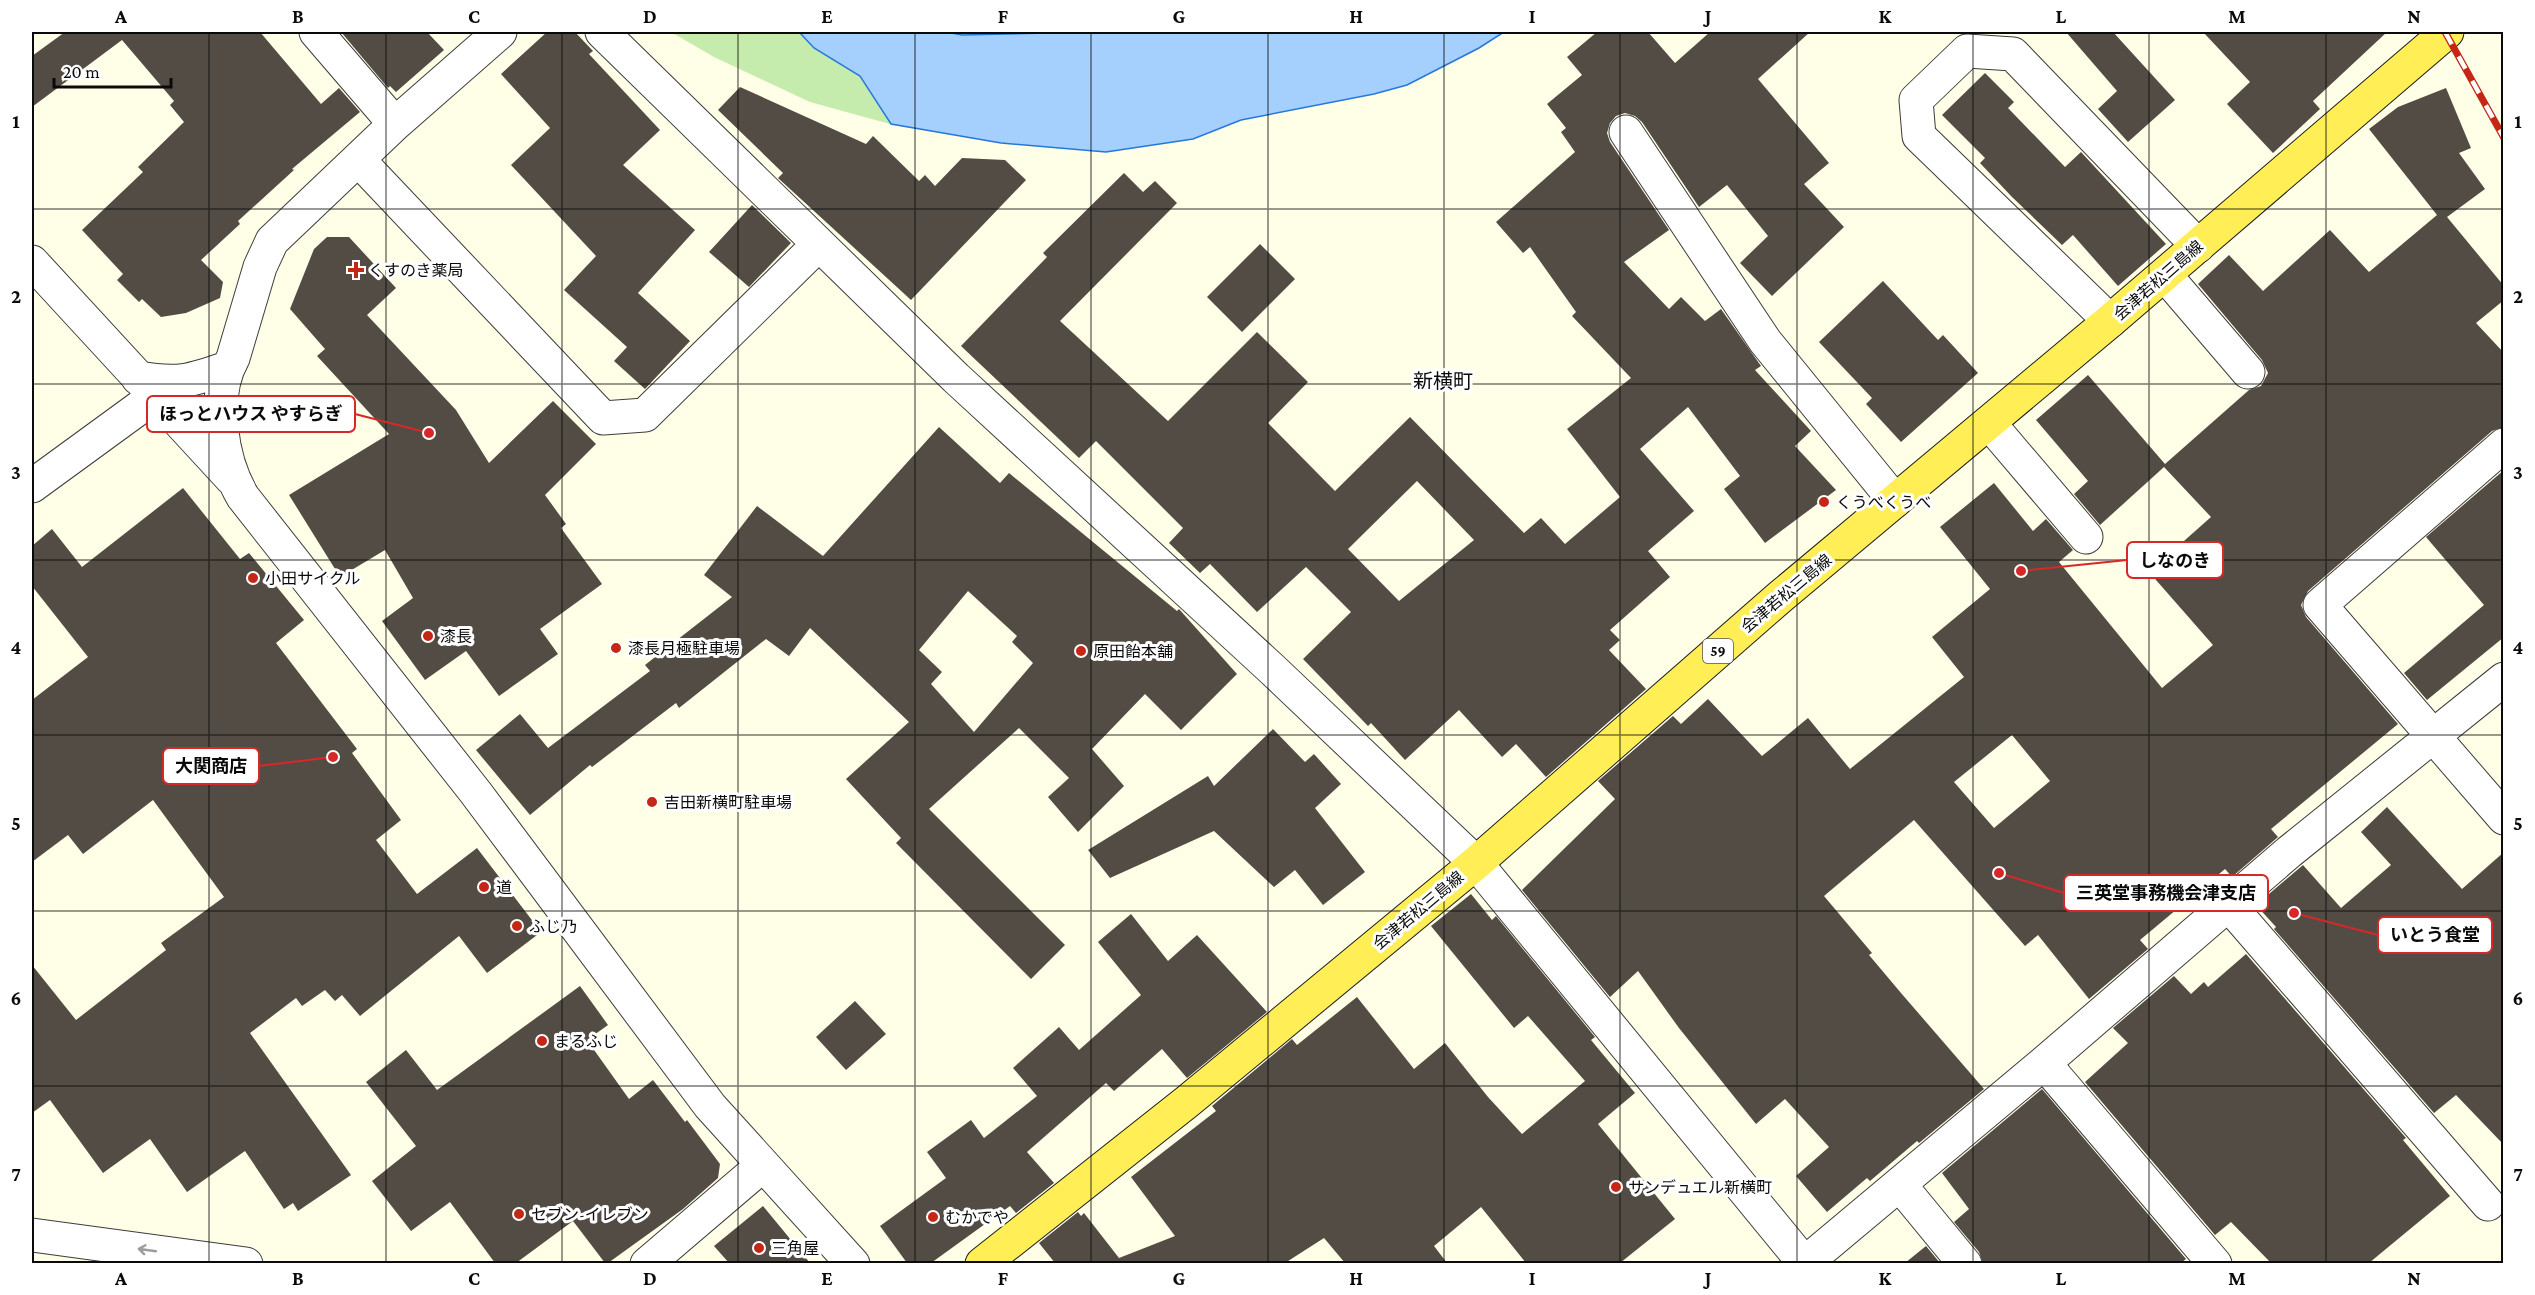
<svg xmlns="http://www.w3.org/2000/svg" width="2535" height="1295" viewBox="0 0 2535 1295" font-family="'Crimson Pro','Noto Sans JP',serif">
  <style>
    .green { fill: #c5ecad }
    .water { fill: #a5cffc; stroke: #2578da; stroke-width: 1.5 }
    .building { fill: #534c45; fill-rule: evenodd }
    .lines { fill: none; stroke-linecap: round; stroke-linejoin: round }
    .minor-casing { stroke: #3d3d3d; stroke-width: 35 }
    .major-casing { stroke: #1b1b1b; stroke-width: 35 }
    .minor { stroke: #fff; stroke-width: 33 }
    .major { stroke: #ffee56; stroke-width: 33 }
    .rail-casing { stroke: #c52716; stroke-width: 7 }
    .rail { stroke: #fff; stroke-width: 4.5; stroke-dasharray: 14; stroke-linecap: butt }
    .oneway { stroke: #9d9d9d }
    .grid { fill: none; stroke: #0a0a0a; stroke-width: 1.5; stroke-opacity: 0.55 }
    .poi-dot { fill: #c52716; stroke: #fff; stroke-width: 2 }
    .labels { text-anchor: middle; stroke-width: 6; stroke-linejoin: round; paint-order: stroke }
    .shield { fill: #fff; stroke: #545454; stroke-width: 1.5 }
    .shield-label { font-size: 15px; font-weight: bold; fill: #0a0a0a }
    .poi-label { font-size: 16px; fill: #0a0a0a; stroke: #fff; text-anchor: start }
    .street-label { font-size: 16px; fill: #0a0a0a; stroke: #fff }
    .quarter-label { font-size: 20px; fill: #0a0a0a; stroke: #fff }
    .leader { fill: none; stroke: #d62828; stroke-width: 2 }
    .callout-dot { fill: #d62828; stroke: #fff; stroke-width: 2 }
    .callout { fill: #fff; stroke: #d62828; stroke-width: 2 }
    .callout-label { font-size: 18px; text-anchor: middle; font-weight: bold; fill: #0a0a0a }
    .neatline { fill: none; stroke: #0a0a0a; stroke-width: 2 }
    .grid-label { font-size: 20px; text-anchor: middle; font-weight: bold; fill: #0a0a0a }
  </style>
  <rect width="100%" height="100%" fill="#fffee6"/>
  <!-- green -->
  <path class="green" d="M 671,32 L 799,32 L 814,48 L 859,76 L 890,124 L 810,102 L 714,57 Z
    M 946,32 L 1091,32 L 962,35 Z"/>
  <!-- water -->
  <path class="water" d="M 799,32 L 946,32 L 962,35 L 1091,32 L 1504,32 L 1479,48 L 1407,85 L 1374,94 L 1241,120 L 1193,139 L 1106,152 L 1001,143 L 891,124 L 860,76 L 814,48 Z"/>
  <!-- building -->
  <path class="building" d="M 65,32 L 260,32 L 321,104 L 339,88 L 360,112 L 292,169 L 294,170 L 238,221 L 240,224 L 201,260 L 223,282 L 220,298 L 186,313 L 161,317 L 142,299 L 139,302 L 117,280 L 123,274 L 82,230 L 143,172 L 138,167 L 184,122 L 170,105 L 174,101 L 122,40 L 32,107 L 32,56 Z
    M 341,32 L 427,32 L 444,50 L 396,92 L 390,86 L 388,88 Z
    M 547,32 L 575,32 L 593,51 L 589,54 L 660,130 L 623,165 L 695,230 L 638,293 L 690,341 L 645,389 L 614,361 L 627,347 L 564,290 L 596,256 L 511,165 L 550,128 L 501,74 Z
    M 1597,32 L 1648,32 L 1675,63 L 1710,32 L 1810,32 L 1758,79 L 1829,163 L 1804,184 L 1844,227 L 1772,296 L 1740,263 L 1768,236 L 1727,185 L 1699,207 L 1642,122 L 1635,116 L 1625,113 L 1616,116 L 1610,123 L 1607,133 L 1610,142 L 1669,230 L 1624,262 L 1669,309 L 1681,297 L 1705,321 L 1721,309 L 1761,366 L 1755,370 L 1811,431 L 1795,446 L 1836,490 L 1765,543 L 1724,489 L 1740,476 L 1688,407 L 1640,449 L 1694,511 L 1648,551 L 1670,577 L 1610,630 L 1620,640 L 1609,650 L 1646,689 L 1546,777 L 1516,744 L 1502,757 L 1459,710 L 1405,760 L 1371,723 L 1368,726 L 1303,659 L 1351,612 L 1306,567 L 1257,612 L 1210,564 L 1200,573 L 1169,543 L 1183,528 L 1096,441 L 1079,458 L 961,346 L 1047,257 L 1043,253 L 1124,173 L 1143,192 L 1155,181 L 1177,203 L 1060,321 L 1168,421 L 1257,332 L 1308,382 L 1268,423 L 1335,491 L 1410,417 L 1524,533 L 1541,518 L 1565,544 L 1620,497 L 1567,429 L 1631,378 L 1572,316 L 1576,312 L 1530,247 L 1523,253 L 1496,222 L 1575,152 L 1561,132 L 1566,128 L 1547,104 L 1582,75 L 1567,57 ZM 1417,481 L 1474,540 L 1399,601 L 1348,549 Z
    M 2066,32 L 2113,32 L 2175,100 L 2128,142 L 2098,109 L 2117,91 Z
    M 2203,32 L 2387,32 L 2313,101 L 2320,109 L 2273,153 L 2227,104 L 2250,82 Z
    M 1985,73 L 2014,102 L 2008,108 L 2065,167 L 2081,152 L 2166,244 L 2118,286 L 2073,235 L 2062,245 L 2012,197 L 1980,163 L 1985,158 L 1942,115 Z
    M 740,87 L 866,144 L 873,136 L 919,181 L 925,175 L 935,186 L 962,158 L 1005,160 L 1026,180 L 911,300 L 778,178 L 783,173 L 718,110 Z
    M 2446,88 L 2471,148 L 2459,153 L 2485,189 L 2447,217 L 2504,286 L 2504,300 L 2476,323 L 2504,353 L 2504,427 L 2492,431 L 2308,591 L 2301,605 L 2306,617 L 2398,724 L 2271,829 L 2278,837 L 2232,877 L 2225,869 L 2140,940 L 2148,949 L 2089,999 L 2038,935 L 2025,946 L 1914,820 L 1824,896 L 1872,953 L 1869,955 L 1901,993 L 1984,1089 L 1919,1143 L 1917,1141 L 1870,1181 L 1867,1178 L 1827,1212 L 1796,1176 L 1829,1147 L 1785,1099 L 1756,1124 L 1679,1028 L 1638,971 L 1610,997 L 1522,890 L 1615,799 L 1598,781 L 1673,716 L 1681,724 L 1708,699 L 1762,756 L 1808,718 L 1850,769 L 1964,677 L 1932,637 L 1990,589 L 1940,527 L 1994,483 L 2033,531 L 2046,519 L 2073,550 L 2059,562 L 2162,688 L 2213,645 L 2149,572 L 2211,517 L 2164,467 L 2100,525 L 2074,494 L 2088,481 L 2036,420 L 2088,375 L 2165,464 L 2249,390 L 2261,386 L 2268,373 L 2262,360 L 2198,284 L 2229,255 L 2263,291 L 2330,230 L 2369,272 L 2437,215 L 2369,129 L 2398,107 ZM 2012,735 L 2050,781 L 1994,828 L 1954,782 Z
    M 752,205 L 791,243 L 749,287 L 709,252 Z
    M 327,237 L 349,237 L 396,288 L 367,315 L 456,410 L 489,463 L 553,401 L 596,444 L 545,495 L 566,524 L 561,528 L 602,584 L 540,629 L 558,654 L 499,696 L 466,651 L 425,680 L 382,621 L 413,598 L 385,550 L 340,577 L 289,495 L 389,434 L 317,356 L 325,349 L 290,309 L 314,249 Z
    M 1260,244 L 1295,279 L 1242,332 L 1207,297 Z
    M 1883,281 L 1938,340 L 1943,335 L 1978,373 L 1901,442 L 1866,404 L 1872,398 L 1819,342 Z
    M 939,427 L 1000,483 L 1009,473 L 1177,611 L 1179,609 L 1237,674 L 1181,730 L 1145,694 L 1092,749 L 1124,786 L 1078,832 L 1048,797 L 1069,778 L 1019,728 L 929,809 L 1065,945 L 1031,979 L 896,843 L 901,838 L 846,779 L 909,722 L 810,628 L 789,656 L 766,639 L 679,708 L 676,703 L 592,767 L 590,765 L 530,815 L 476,750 L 520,714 L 548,748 L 650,671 L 645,665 L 732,597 L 704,575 L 757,506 L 823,556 ZM 968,591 L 1017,636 L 1012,642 L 1033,663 L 974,732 L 931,684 L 942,672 L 919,650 Z
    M 2504,470 L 2504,637 L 2427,700 L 2404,673 L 2484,605 L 2426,537 Z
    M 183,488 L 240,559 L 249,553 L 304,620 L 276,643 L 357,749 L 352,753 L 401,820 L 376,840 L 417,894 L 477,848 L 541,932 L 487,973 L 459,936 L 360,1016 L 342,995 L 335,1001 L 325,990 L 302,1006 L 296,998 L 250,1033 L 351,1175 L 298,1211 L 293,1203 L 284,1209 L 245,1151 L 187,1192 L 150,1139 L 103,1173 L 50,1100 L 32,1113 L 32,965 L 76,1020 L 166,950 L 161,943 L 224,897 L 153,800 L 83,854 L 68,835 L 32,862 L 32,700 L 88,657 L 32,586 L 32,546 L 52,529 L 82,567 Z
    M 1273,729 L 1305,762 L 1314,754 L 1341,784 L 1315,808 L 1365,872 L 1323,905 L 1295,870 L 1274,887 L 1214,831 L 1110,878 L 1088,850 L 1208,776 L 1214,786 Z
    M 2387,807 L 2462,889 L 2504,852 L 2504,1145 L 2456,1095 L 2434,1113 L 2274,929 L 2276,927 L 2256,905 L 2303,865 L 2341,908 L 2391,865 L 2361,832 Z
    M 1471,894 L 1492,920 L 1496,916 L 1595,1037 L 1591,1040 L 1635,1093 L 1598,1124 L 1675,1219 L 1620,1263 L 1526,1263 L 1481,1207 L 1434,1246 L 1447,1263 L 1345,1263 L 1324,1238 L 1285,1263 L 1055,1263 L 1039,1243 L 1078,1212 L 1081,1216 L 1084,1213 L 1119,1258 L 1175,1236 L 1131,1177 L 1216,1111 L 1212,1106 L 1292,1039 L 1297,1045 L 1357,997 L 1414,1069 L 1445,1043 L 1488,1097 L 1522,1134 L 1585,1081 L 1528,1016 L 1514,1028 L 1431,926 Z
    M 1131,914 L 1168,961 L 1197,935 L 1267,1012 L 1187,1078 L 1162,1049 L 1114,1091 L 1106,1083 L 1027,1152 L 1054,1183 L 1016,1213 L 1010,1206 L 931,1263 L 907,1263 L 880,1226 L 946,1178 L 927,1152 L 971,1120 L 984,1138 L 1037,1096 L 1013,1068 L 1059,1027 L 1079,1050 L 1141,995 L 1098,942 Z
    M 2246,954 L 2406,1138 L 2403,1140 L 2450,1196 L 2369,1263 L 2271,1263 L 2231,1222 L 2215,1235 L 2085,1082 L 2128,1043 L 2113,1028 L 2174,976 L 2191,994 L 2204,982 L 2208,987 Z
    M 580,986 L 608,1025 L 587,1040 L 629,1099 L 653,1080 L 685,1122 L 687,1120 L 720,1164 L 718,1178 L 683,1209 L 608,1263 L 605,1263 L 573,1221 L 516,1263 L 495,1263 L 450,1202 L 411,1231 L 372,1181 L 416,1146 L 366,1082 L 406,1050 L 437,1090 Z
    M 855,1001 L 886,1034 L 846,1070 L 816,1037 Z
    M 2042,1089 L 2186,1259 L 2181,1263 L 1983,1263 L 1979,1252 L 1954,1222 L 1969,1209 L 1942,1173 Z
    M 763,1206 L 810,1263 L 729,1263 L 714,1246 Z
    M 1926,1246 L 1940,1263 L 1905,1263 Z"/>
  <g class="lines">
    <defs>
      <path id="minor" d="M 316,32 L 395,124
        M 500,32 L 395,124 L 272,241 L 260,267 L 233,358 C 211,397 221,460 243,497 L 476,793 L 710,1106 L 853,1264
        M 602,32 L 956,378 L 1273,670 L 1476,863 L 1805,1264
        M 1626,132 L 1765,341 L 1895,501
        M 369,171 L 603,418 L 645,415 L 819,244
        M 32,262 L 232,479
        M 2165,275 L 2248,372
        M 2110,321 L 1919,136 L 1916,100 L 1967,51 L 2013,54 L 2198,246
        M 138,378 C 178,385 190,381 227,368
        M 1989,423 L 2086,537
        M 2504,445 L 2320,605 L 2504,818
        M 32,486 L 154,397
        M 2228,904 L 2488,1204
        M 2044,1063 L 2215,1264
        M 1900,1185 L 1965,1264
        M 32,1235 L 246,1264
        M 647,1264 L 763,1165
        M 1804,1264 L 2044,1063 L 2289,852 L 2504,679"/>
      <path id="major" d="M 982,1264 L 1188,1101 L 1476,863 L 1780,597 L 2110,321 L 2447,32"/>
    </defs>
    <!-- minor casing -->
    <use href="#minor" class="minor-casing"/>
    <!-- major casing -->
    <use href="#major" class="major-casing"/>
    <!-- minor -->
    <use href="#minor" class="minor"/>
    <!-- major -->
    <use href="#major" class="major"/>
    <defs>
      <path id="rail" d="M 2445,32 L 2504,138"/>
    </defs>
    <!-- rail casing -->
    <use href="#rail" class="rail-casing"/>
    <!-- rail -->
    <use href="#rail" class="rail"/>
  </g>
  <!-- one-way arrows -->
  <defs><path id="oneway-shaft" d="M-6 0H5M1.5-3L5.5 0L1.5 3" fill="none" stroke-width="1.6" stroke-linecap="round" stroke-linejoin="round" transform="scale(1.5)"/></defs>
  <use class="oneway" href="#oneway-shaft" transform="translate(147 1250) rotate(-172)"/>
  <!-- grid -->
  <path class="grid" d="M 209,32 L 209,1264M 386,32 L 386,1264M 562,32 L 562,1264M 738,32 L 738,1264M 915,32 L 915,1264M 1091,32 L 1091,1264M 1268,32 L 1268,1264M 1444,32 L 1444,1264M 1620,32 L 1620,1264M 1797,32 L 1797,1264M 1973,32 L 1973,1264M 2149,32 L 2149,1264M 2326,32 L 2326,1264M 32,209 L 2504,209M 32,384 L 2504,384M 32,560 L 2504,560M 32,735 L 2504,735M 32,911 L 2504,911M 32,1086 L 2504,1086"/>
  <!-- markers -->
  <g class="poi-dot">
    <path d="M353 261h6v6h6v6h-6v6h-6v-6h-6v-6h6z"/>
    <circle cx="1824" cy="502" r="6"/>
    <circle cx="253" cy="578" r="6"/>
    <circle cx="428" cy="636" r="6"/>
    <circle cx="616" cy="648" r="6"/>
    <circle cx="1081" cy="651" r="6"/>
    <circle cx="652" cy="802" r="6"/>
    <circle cx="484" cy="887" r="6"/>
    <circle cx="517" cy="926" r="6"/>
    <circle cx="542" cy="1041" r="6"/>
    <circle cx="1616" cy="1187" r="6"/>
    <circle cx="519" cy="1214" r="6"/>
    <circle cx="933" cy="1217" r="6"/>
    <circle cx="759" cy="1248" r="6"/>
  </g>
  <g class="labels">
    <!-- shield labels -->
    <rect class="shield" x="1703" y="639" width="30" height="24" rx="4.5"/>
    <g class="shield-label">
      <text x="1718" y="656">59</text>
    </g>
    <!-- poi labels -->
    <g class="poi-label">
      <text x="368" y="276">くすのき薬局</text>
      <text x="1836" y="508">くうべくうべ</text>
      <text x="265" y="584">小田サイクル</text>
      <text x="440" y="642">漆長</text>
      <text x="628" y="654">漆長月極駐車場</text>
      <text x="1093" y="657">原田飴本舗</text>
      <text x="664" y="808">吉田新横町駐車場</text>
      <text x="496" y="893">道</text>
      <text x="529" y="932">ふじ乃</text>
      <text x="554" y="1047">まるふじ</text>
      <text x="1628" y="1193">サンデュエル新横町</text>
      <text x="531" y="1220">セブン-イレブン</text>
      <text x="945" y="1223">むかでや</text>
      <text x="771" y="1254">三角屋</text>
    </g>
    <!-- street labels -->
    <g class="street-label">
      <text transform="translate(2158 280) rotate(-41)" y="6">会津若松三島線</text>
      <text transform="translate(1786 593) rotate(-40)" y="6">会津若松三島線</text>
      <text transform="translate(1418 910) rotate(-40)" y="6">会津若松三島線</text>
    </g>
    <!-- quarter labels -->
    <g class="quarter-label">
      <text x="1443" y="388">新横町</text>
    </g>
  </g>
  <!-- callouts -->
  <path class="leader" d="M429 433L355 414M2021 571L2127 560M333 757L259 766M1999 873L2064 893M2294 913L2378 935"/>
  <g class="callout-dot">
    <circle cx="429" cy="433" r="6"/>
    <circle cx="2021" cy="571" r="6"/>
    <circle cx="333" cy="757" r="6"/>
    <circle cx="1999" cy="873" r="6"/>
    <circle cx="2294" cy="913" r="6"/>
  </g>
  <g class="callout">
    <rect x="147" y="396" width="208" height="36" rx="6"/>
    <rect x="2127" y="542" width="96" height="36" rx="6"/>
    <rect x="163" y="748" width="96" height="36" rx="6"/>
    <rect x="2064" y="875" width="204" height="36" rx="6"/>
    <rect x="2378" y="917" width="114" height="36" rx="6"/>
  </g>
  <g class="callout-label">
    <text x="251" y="420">ほっとハウス やすらぎ</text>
    <text x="2175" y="567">しなのき</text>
    <text x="211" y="772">大関商店</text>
    <text x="2166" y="899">三英堂事務機会津支店</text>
    <text x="2435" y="941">いとう食堂</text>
  </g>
  <!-- border -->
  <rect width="2535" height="1295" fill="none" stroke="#ffffff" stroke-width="66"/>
  <!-- scale -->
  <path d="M54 78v9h117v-9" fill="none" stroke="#0a0a0a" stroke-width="3"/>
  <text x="63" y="78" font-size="18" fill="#0a0a0a" stroke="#ffffff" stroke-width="4.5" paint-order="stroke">20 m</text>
  <rect x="33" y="33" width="2469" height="1229" class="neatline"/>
  <g class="grid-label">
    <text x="121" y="23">A</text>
    <text x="298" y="23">B</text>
    <text x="474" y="23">C</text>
    <text x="650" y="23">D</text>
    <text x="827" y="23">E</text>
    <text x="1003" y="23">F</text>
    <text x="1179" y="23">G</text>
    <text x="1356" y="23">H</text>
    <text x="1532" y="23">I</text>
    <text x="1708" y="23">J</text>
    <text x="1885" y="23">K</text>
    <text x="2061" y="23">L</text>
    <text x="2237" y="23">M</text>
    <text x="2414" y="23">N</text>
    <text x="16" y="128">1</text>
    <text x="2518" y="128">1</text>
    <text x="16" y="303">2</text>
    <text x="2518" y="303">2</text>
    <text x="16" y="479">3</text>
    <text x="2518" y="479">3</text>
    <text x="16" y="654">4</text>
    <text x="2518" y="654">4</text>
    <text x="16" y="830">5</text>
    <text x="2518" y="830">5</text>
    <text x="16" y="1005">6</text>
    <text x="2518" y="1005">6</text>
    <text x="16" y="1181">7</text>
    <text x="2518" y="1181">7</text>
    <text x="121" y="1285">A</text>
    <text x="298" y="1285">B</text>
    <text x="474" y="1285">C</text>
    <text x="650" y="1285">D</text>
    <text x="827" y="1285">E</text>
    <text x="1003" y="1285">F</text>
    <text x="1179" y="1285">G</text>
    <text x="1356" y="1285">H</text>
    <text x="1532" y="1285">I</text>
    <text x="1708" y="1285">J</text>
    <text x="1885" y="1285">K</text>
    <text x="2061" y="1285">L</text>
    <text x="2237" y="1285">M</text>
    <text x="2414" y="1285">N</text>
  </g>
</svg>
